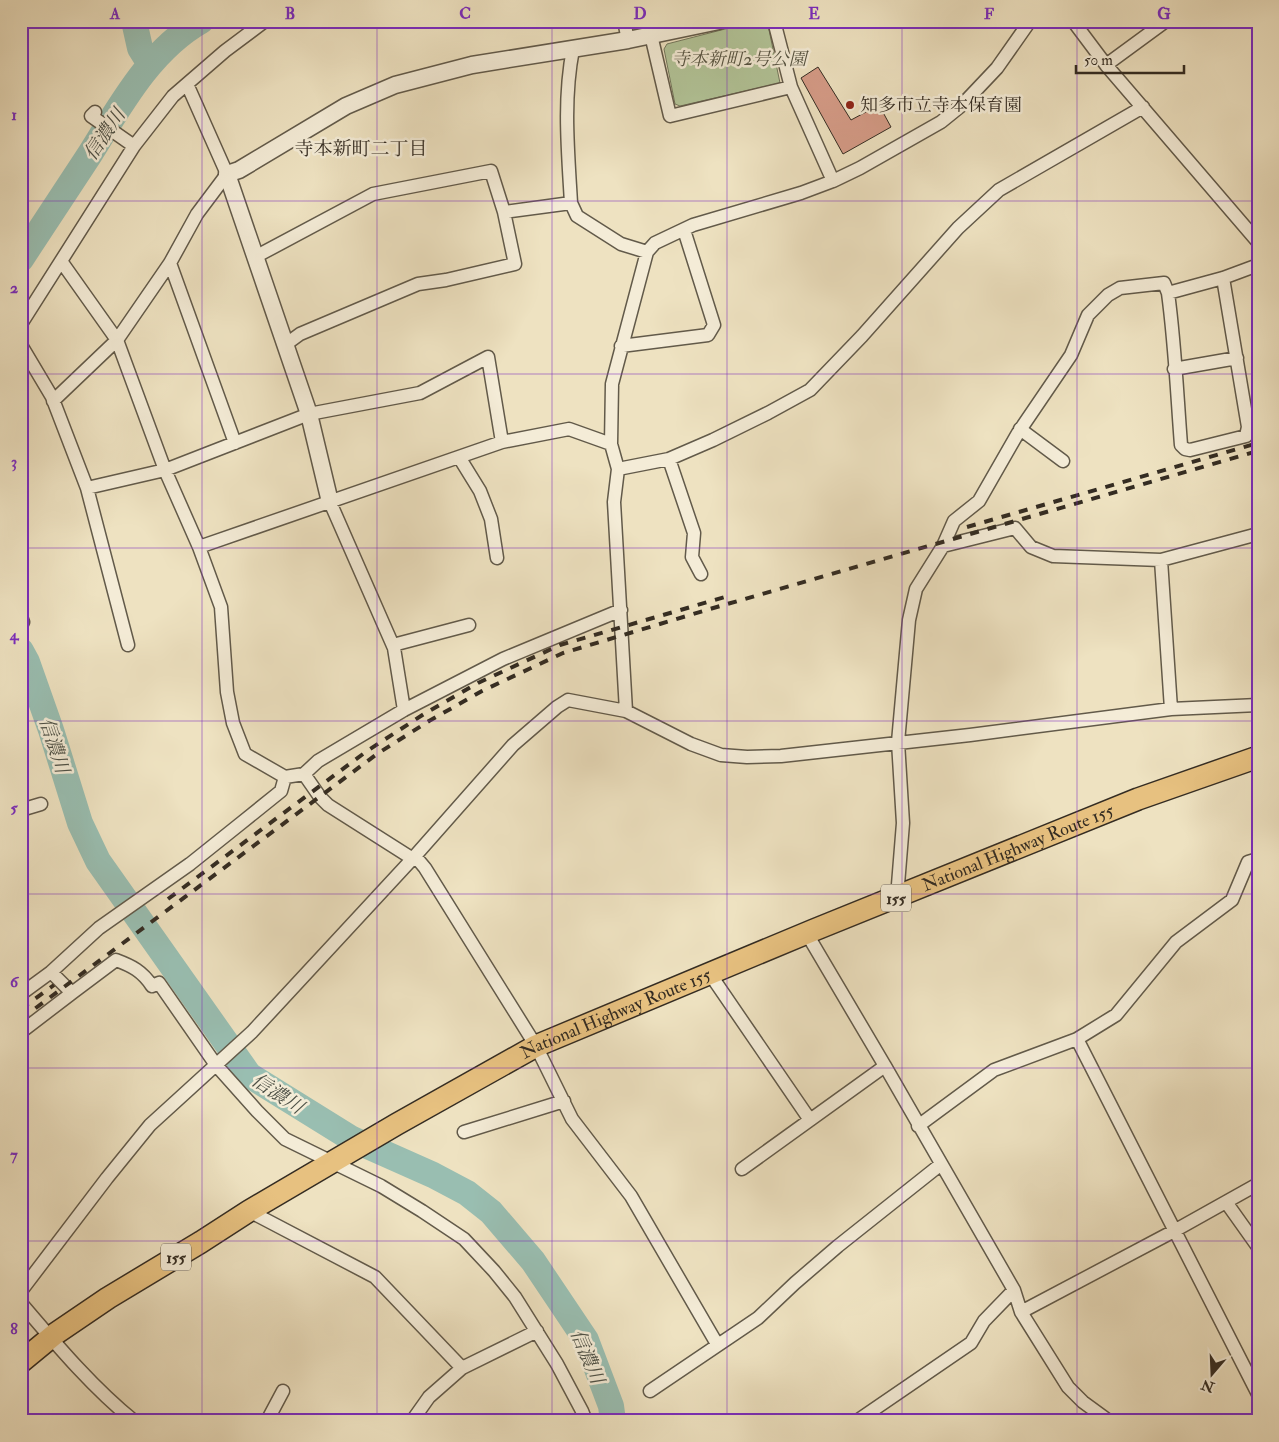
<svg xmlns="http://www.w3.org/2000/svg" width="1279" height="1442" viewBox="0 0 1279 1442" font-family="'IM FELL Double Pica','Noto Serif JP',serif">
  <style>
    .green { fill: #b2c498; stroke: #73785d }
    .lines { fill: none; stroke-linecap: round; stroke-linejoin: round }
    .river { stroke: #99beb1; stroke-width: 26 }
    .building { fill: #d59b87; stroke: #342c22 }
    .minor-casing { stroke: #625a4a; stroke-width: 15 }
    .tertiary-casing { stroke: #625a4a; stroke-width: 19 }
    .trunk-casing { stroke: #342c22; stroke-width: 24 }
    .minor { stroke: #f4ecd7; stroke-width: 12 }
    .tertiary { stroke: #f4ecd7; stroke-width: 16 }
    .trunk { stroke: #e7c180; stroke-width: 21 }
    .rail { stroke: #342c22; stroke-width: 4; stroke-dasharray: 9 9; stroke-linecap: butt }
    .grid { fill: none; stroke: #7b2cbf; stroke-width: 1; stroke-opacity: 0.55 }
    .poi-dot { fill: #8f2418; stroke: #f4ecd7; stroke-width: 2 }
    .labels { text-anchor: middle; stroke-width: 5; stroke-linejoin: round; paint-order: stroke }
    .shield { fill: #f4ecd7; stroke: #6e6658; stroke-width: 1 }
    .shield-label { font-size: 16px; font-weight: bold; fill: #342c22 }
    .park-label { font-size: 18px; font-style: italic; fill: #545240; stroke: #f4ecd7 }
    .poi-label { font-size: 18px; fill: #342c22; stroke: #f4ecd7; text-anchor: start }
    .street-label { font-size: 18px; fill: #342c22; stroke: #f4ecd7 }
    .water-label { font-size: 19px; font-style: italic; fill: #4d5046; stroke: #f4ecd7 }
    .neighbourhood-label { font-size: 19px; fill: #342c22; stroke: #f4ecd7 }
    .neatline { fill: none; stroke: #7b2cbf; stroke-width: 2 }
    .grid-label { font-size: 16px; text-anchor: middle; font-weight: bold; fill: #7b2cbf }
  </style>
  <rect width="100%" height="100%" fill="#eee2c1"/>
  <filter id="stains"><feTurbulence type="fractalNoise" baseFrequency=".004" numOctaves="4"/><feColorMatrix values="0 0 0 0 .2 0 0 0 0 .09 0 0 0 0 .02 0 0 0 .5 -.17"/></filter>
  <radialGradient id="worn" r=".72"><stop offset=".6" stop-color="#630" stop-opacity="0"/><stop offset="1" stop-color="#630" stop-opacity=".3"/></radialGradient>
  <!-- green -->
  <path class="green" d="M 756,21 L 765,21 L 768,25 L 780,83 L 680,106 L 675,104 L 664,49 L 667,44 Z"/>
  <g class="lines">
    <!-- river -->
    <path class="river" d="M 134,21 L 140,48 L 150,64
      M 21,259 C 44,224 67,189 90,154 C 120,106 150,50 201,21
      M 21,651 L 27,662 L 51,730 L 80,823 L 98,861 L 249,1075 L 352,1139 L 433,1175 L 467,1193 L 491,1212 L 533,1261 L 586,1340 L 611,1406 L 613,1421"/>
  </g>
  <!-- building -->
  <path class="building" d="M 818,67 L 851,120 L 879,105 L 891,127 L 843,154 L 801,78 Z"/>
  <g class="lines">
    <defs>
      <path id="minor" d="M 624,21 L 628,40
        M 774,21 L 791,87 L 833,181
        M 1073,21 L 1106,65 L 1258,242
        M 651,35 L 670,116 L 791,87
        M 1106,65 L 1166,21
        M 95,112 L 91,116 L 134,146
        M 571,203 C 568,151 563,100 573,49
        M 504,212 L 571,203 L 577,216 L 621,244 L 647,252
        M 255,257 L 373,194 L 491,171 L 504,212 L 515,264 L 446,280 L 418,284 L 300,334 L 285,345
        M 61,261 L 117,340 L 165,470 L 199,547 L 221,607 L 227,692 L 233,723 L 245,754 L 285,777 L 304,774 L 318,761 L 404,710 L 503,659 L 621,610
        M 170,263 L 235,443
        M 1168,293 C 1175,344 1177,394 1181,445 L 1185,449 L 1190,450 L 1246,436 L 1248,427 L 1223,278
        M 21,324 L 134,146 L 173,96 L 225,51 L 265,21
        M 21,345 L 52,397 L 87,488 L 128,645
        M 621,346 L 708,335 L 714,325 L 684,230
        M 1174,369 L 1237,358
        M 53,401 L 117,340 L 170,263 L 197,214 L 227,174 L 187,84
        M 1020,429 L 1063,461
        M 459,457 L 480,491 L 491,519 L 497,558
        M 669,459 L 694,533 L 692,557 L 701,574
        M 618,469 L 669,459 L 713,440 L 768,413 L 810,390 L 862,336 L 958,228 L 999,190 L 1143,107
        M 87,488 L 165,470 L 309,414 L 420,393 L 488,357 L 502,442
        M 330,502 L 394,648 L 404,710
        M 943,546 L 1015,528 L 1031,547 L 1053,556 L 1161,560 L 1258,534
        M 199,547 L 502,442 L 569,429 L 611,444
        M 1161,560 L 1171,709
        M 21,617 L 23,622 L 21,626
        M 393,645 L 469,625
        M 626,711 L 614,502 L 618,469 L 611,444 L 612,384 L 647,252 L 655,243 L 693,225 L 801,193 L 833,181 L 860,168 L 941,122 L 962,105 L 997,68 L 1030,21
        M 304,774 L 320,797 L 328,805 L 413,859
        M 21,810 L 41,804
        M 415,856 L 425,868 L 536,1046 L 572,1119 L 631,1196 L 717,1344
        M 897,897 L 903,823 L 898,742 L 909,620 L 916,589 L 943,546 L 954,521 L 979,501 L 1018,433 L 1071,355 L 1088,315 L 1108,295 L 1120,288 L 1164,283 L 1168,293 L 1223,278 L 1258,265
        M 807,934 L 885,1066
        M 51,972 L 72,993 L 116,960 C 132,966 142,971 152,986 L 159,983 L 216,1065 L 257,1111 L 285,1139 L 381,1186 L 422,1211 L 464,1239 L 494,1271 L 515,1297 L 557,1364 L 582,1411 L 586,1421
        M 710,974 L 810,1120
        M 21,994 L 51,972 L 99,928 L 190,864 L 240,824 L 281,791 L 285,777
        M 21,1032 L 72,993
        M 1077,1039 L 1258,1394
        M 918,1126 L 994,1070 L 1077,1039 L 1116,1015 L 1176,942 L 1232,900 L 1248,862 L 1258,859
        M 464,1132 L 564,1101
        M 742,1169 L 885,1066 L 1014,1290 L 1021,1312 L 1068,1387 L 1083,1402 L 1109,1421
        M 1226,1202 L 1258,1247
        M 249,1211 L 375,1277 L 462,1368
        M 21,1291 L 107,1178 L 150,1125 L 252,1032 L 415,856 L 513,745 L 557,707 L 568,700 L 626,711 L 691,744 L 721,755 L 747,757 L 781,756 L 970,735 L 1171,709 L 1258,705
        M 21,1303 C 56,1344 92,1387 134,1421
        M 1021,1312 L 1174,1231 L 1258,1184
        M 650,1391 L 758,1318 L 795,1283 L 838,1246 L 940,1165
        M 267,1421 L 283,1391
        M 412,1421 L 429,1397 L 462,1368 L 537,1331
        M 857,1421 L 971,1343 L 984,1321 L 1014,1290"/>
      <path id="tertiary" d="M 330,502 L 309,414 L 227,174 L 239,170 L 346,106 L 395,85 L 472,65 L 628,40 L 719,21"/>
      <g id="trunk">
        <path id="s1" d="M 21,1362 L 55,1334 L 108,1298 L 201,1242 L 249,1211 L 397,1124 L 536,1046 L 814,930 L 1138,799 L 1258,757"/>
      </g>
    </defs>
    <!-- minor casing -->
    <use href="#minor" class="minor-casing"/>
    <!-- tertiary casing -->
    <use href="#tertiary" class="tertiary-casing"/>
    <!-- trunk casing -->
    <use href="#trunk" class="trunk-casing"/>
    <!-- minor -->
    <use href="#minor" class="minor"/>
    <!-- tertiary -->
    <use href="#tertiary" class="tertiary"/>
    <!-- trunk -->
    <use href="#trunk" class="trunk"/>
    <!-- rail -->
    <path class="rail" d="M 967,527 L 1258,443
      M 168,899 L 367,751 L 424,714 L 478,683 L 560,645 L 725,597
      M 21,1009 L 54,985
      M 21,1019 L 377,754 L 429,721 L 482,691 L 563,653 L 710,609 L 1258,451"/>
  </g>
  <!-- grid -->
  <path class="grid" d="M 202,21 L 202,1421M 377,21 L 377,1421M 552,21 L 552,1421M 727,21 L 727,1421M 902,21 L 902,1421M 1077,21 L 1077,1421M 21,201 L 1258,201M 21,374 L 1258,374M 21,548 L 1258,548M 21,721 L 1258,721M 21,894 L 1258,894M 21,1068 L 1258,1068M 21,1241 L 1258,1241"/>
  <!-- markers -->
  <circle class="poi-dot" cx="850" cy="105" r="5"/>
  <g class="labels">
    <!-- shield labels -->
    <g class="shield">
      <rect x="881" y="884.5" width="30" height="27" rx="4"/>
      <rect x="161" y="1243.5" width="30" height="27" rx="4"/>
    </g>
    <g class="shield-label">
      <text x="896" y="904">155</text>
      <text x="176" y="1263">155</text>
    </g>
    <!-- park labels -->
    <g class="park-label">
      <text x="739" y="65">寺本新町2号公園</text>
    </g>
    <!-- poi labels -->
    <g class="poi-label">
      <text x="860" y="111">知多市立寺本保育園</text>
    </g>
    <!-- street labels -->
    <g class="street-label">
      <text dy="6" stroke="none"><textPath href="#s1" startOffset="1126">National Highway Route 155</textPath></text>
      <text dy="6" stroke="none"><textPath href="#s1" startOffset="691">National Highway Route 155</textPath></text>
    </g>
    <!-- water labels -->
    <g class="water-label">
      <text transform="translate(104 134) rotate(-56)" y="7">信濃川</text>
      <text transform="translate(55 745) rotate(72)" y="7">信濃川</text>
      <text transform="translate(278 1093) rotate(33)" y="7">信濃川</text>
      <text transform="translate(588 1356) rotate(67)" y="7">信濃川</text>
    </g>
    <!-- neighbourhood labels -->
    <g class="neighbourhood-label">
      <text x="361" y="155">寺本新町二丁目</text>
    </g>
  </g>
  <!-- margin -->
  <rect width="1279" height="1442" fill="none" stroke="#eee2c1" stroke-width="55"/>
  <!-- north arrow -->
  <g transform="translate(1212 1374) rotate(199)" stroke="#f4ecd7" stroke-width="4" paint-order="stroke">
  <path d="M0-4L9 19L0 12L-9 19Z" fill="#342c22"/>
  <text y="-8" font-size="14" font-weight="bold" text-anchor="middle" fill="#342c22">N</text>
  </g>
  <!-- scale -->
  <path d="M1076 65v8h108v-8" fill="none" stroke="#342c22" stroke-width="2.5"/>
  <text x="1084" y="65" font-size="15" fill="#342c22" stroke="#f4ecd7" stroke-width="4" paint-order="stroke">50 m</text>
  <rect x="28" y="28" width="1224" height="1386" class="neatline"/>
  <g class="grid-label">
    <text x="115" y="19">A</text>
    <text x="290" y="19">B</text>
    <text x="465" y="19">C</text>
    <text x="640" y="19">D</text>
    <text x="814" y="19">E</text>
    <text x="989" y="19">F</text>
    <text x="1164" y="19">G</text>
    <text x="14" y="120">1</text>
    <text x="14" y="293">2</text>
    <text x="14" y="467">3</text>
    <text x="14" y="640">4</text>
    <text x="14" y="813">5</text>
    <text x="14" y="987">6</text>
    <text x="14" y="1160">7</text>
    <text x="14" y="1334">8</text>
  </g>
  <rect width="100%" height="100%" filter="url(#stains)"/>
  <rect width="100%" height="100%" fill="url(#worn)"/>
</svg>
